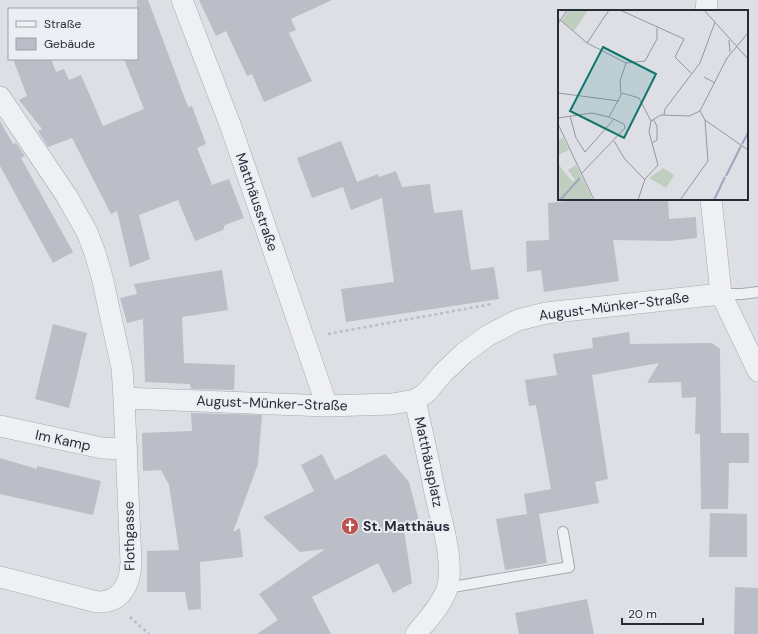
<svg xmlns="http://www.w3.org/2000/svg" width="758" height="634" viewBox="0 0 758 634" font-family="'DM Sans',sans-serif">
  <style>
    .building { fill: #bbbdc7 }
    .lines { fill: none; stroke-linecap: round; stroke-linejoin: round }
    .lane-casing { stroke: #a7a9b1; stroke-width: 12 }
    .street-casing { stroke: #a7a9b1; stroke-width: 22 }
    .path { stroke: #bbbdc3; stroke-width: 2.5; stroke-dasharray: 3 3; stroke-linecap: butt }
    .lane { stroke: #eff0f4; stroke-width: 10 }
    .street { stroke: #eff0f4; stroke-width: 21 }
    .labels { text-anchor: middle; stroke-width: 4; stroke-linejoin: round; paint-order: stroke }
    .street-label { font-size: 14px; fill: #282c39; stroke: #eceef3 }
    .poi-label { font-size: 14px; font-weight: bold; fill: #282c39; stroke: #eceef3; text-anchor: start }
    .inset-river { fill: none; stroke: #9ca7c1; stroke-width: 2 }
    .inset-road { fill: none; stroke: #9597a0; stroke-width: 1 }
    .view { fill: #0f766e; fill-opacity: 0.15; stroke: #0f766e; stroke-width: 2 }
    .inset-edge { fill: none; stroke: #282c39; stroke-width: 2 }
  </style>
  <rect width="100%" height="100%" fill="#dddfe5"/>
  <!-- building -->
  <path class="building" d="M 137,0 L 148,0 L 188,107 L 192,106 L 206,144 L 197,148 L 212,185 L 229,179 L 244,218 L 225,225 L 223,230 L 195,241 L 178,200 L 139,215 L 150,259 L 130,267 L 117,211 L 111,214 L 72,138 L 48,147 L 38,131 L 42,129 L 19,100 L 27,96 L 13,59 L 51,59 L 56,72 L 64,69 L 69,80 L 81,75 L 103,126 L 144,109 L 124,59 L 137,59 Z
    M 199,0 L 332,0 L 291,19 L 296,30 L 289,33 L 312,81 L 264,102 L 252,74 L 247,76 L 226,31 L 216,36 Z
    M 0,121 L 13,144 L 16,143 L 25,156 L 21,158 L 73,252 L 53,263 L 0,166 Z
    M 341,141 L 357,182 L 378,174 L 379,177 L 396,171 L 402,187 L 430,184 L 434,213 L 462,210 L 471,270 L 494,267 L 499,299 L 346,322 L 341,289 L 394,282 L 382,198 L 351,210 L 343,187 L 312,198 L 297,158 Z
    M 590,199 L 636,199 L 636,201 L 668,199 L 669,219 L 696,217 L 697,238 L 670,241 L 613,240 L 619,281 L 544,292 L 541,270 L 527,272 L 526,241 L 549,240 L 548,203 Z
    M 222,270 L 228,310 L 182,317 L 184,363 L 235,365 L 234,390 L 191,389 L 190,384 L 145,382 L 143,319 L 127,323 L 120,298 L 137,294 L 134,284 Z
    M 53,324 L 87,333 L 69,408 L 35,399 Z
    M 629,332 L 630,344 L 712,343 L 720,349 L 721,433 L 749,433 L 749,463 L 729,463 L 728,509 L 701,509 L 700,434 L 695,434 L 696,397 L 682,398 L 681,382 L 647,383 L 659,363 L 592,375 L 608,479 L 595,482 L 599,503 L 539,514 L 547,563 L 505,570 L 496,519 L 527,514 L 524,494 L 551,489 L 536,405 L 529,406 L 525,380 L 557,375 L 553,354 L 593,348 L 592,338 Z
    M 191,413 L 262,415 L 258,464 L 233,532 L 240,528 L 243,557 L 200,562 L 201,609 L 188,610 L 185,592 L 147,592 L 147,551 L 179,550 L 169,485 L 161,470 L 143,471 L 142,433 L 192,431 Z
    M 322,454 L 335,480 L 385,454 L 409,482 L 419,521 L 404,530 L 412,583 L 393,593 L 378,563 L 312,597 L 331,634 L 257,634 L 278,620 L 259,594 L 325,549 L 300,552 L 263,517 L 314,491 L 301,465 Z
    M 0,458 L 37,469 L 37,466 L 101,481 L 93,515 L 0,494 Z
    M 710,513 L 747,514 L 747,557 L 709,557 Z
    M 735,587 L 758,588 L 758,634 L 734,634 Z
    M 587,599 L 594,634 L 519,634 L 515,613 Z"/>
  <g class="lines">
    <defs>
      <path id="lane" d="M 721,294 L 742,294 L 758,292
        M 447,588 L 569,567 L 563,532"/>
      <path id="street" d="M 182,0 L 231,127 L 327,406
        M 706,11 L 707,0
        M 0,97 L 66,195 L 87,232 L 95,253 L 102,277 L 122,368 L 124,398 L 327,406 L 392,404 L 415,400 L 426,393 L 443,373 L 464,353 L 487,336 L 518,320 L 546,313 L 721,294
        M 711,199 L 721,294 L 758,371
        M 415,400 C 422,431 429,462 435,493 C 441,520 455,562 447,589 C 441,606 427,620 416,634
        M 0,426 L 102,448 L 127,449
        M 0,577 L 97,602 C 121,603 130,585 131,563 L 124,398"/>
    </defs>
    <!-- lane casing -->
    <use href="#lane" class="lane-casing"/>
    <!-- street casing -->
    <use href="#street" class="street-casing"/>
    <!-- path -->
    <path class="path" d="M 328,334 L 492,304
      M 130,617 L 149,634"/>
    <!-- lane -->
    <use href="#lane" class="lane"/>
    <!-- street -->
    <use href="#street" class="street"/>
  </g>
  <!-- icons -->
  <defs>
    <symbol id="church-disc" viewBox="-11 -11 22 22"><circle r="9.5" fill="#bc514f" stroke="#eceef3"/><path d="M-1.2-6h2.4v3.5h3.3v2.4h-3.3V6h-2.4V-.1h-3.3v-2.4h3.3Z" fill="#fff"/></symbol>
  </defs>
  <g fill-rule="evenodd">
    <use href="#church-disc" x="340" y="516" width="20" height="20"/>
  </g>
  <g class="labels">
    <!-- street labels -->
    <g class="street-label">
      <text transform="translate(257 202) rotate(71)" y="5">Matthäusstraße</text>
      <text transform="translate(614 306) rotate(-7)" y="5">August-Münker-Straße</text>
      <text transform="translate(272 403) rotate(2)" y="5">August-Münker-Straße</text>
      <text transform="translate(63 440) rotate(12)" y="5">Im Kamp</text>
      <text transform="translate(429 462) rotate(78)" y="5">Matthäusplatz</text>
      <text transform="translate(129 536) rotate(-91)" y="5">Flothgasse</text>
    </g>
    <!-- poi labels -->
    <g class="poi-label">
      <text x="363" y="531">St. Matthäus</text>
    </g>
  </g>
  <!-- overview -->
  <g transform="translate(558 10)">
    <rect width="190" height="190" fill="#dddfe5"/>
    <path d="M 10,0 L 30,0 L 16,21 L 4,11 ZM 5,128 L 11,140 L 0,145 L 0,130 ZM 0,154 L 15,172 L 17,170 L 10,160 L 18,155 L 35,190 L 0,190 ZM 105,158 L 116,165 L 108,178 L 91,168 Z" fill="#c0cebf"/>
    <path class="inset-river" d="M 184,134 L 190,123M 168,166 L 183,136M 2,190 L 22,168M 156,190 L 167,167"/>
    <path class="inset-road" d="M 62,0 L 126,29 L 117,47 L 133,63M 146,0 L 190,49M 0,8 L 29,33 L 68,53 L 87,51 L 99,29 L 99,18M 0,14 L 9,0M 171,30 L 172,42M 29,33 L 51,0M 146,67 L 157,73M 0,83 L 61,91M 64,83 L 81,88 L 93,111M 106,105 L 107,99 L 142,53 L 157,12M 12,106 L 18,128 L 27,142 L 56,109M 0,108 L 34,103 L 51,107 L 63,85 L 62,71 L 68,53M 147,110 L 190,140M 0,114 L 36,190M 56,131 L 66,148 L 87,170M 94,133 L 99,130 L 99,116 L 95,109M 23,164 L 67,118 L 66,114 L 51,107M 80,190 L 87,169 L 100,155 L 91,122 L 93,111 L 103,105 L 131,106 L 142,101 L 169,48 L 190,23M 122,190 L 150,151 L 147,110 L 142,101"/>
    <path class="view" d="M 45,37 L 98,64 L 66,128 L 12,101 Z"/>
    <rect width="190" height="190" class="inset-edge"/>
  </g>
  <!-- legend -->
  <rect x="8" y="8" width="130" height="52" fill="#eceef3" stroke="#9ea0a9"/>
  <rect x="16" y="21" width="20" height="6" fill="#eff0f4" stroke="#9ea0a9"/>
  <text x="44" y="28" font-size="12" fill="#282c39">Straße</text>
  <rect x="16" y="38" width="20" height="12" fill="#bbbdc7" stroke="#9ea0a9"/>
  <text x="44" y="48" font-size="12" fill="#282c39">Gebäude</text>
  <!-- scale -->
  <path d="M622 618v6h81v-6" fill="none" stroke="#282c39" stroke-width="2"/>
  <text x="628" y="618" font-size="12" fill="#282c39" stroke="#eceef3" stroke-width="3" paint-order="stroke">20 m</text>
</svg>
